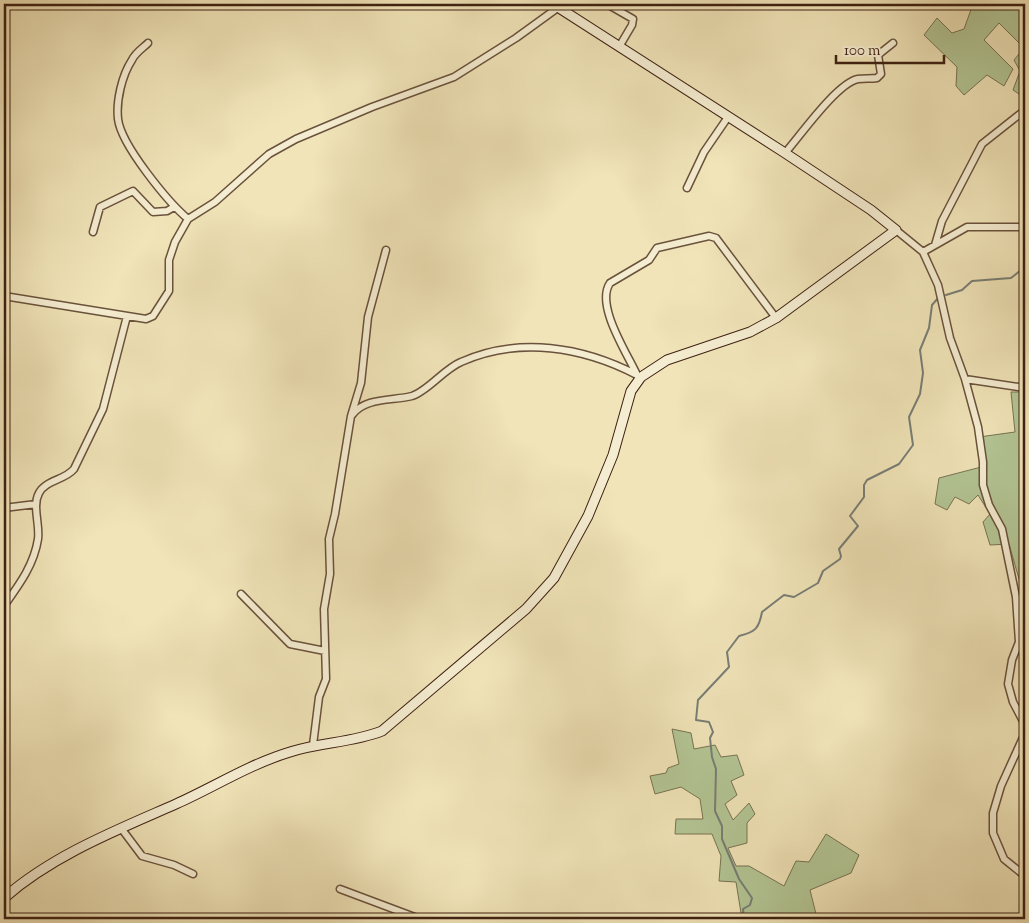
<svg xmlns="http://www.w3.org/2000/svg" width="1029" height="923" viewBox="0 0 1029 923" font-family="'Sorts Mill Goudy',serif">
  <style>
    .green { fill: #b3c594; stroke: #787353 }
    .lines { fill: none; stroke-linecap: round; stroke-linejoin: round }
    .stream { stroke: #787e76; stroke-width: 2 }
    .street-casing { stroke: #6a523c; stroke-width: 9 }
    .secondary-casing { stroke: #3e2112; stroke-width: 11 }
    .street { stroke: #f5edd1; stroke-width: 6 }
    .secondary { stroke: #f5edd1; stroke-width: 9 }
  </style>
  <rect width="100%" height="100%" fill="#f0e4b8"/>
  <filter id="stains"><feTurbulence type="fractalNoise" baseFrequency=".004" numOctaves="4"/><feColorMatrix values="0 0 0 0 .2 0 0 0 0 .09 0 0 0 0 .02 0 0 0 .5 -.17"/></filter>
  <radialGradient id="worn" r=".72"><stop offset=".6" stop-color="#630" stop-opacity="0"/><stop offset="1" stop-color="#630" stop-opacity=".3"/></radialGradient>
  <!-- green -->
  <path class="green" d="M 973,4 L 1025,4 L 1025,98 L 1013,90 L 1020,71 L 1014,60 L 1024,48 L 999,23 L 984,40 L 1013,69 L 1004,86 L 987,75 L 964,95 L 956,86 L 957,67 L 924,35 L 937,18 L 952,33 L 964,29 Z
    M 1011,392 L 1025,392 L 1025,449 L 1020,451 L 1025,467 L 1025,625 L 1023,626 L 1023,593 L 1009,544 L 990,545 L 983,522 L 990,514 L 978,495 L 969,504 L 955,497 L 947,510 L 935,504 L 939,478 L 985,466 L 979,437 L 1015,432 Z
    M 672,729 L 691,733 L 694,749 L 715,745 L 721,757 L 737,755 L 744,775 L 731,781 L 737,795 L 725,804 L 733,820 L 749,803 L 755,814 L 747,823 L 747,843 L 728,848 L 736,866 L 749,866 L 784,886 L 796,861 L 809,862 L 826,834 L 859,855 L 851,873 L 810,890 L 816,914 L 799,919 L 742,919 L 736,882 L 719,881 L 721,856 L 712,834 L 675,834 L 676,819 L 703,819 L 700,799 L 681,787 L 655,794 L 650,776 L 666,773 L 668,768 L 679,764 Z"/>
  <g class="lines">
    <!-- stream -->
    <path class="stream" d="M 946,295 L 962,290 L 972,281 L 1011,278 L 1025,267
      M 744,919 L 743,909 L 750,905 L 752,898 L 739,879 L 722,839 L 722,826 L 715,811 L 716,769 L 712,757 L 710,738 L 713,732 L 709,722 L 696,720 L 698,700 L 729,667 L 727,652 L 739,636 C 755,632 759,629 762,612 L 784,595 L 794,597 L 818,583 L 823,571 L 840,559 L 841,556 L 839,549 L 858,526 L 850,516 L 864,497 L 864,485 L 867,480 L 899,464 L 913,445 L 909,417 L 920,394 L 923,373 L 920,350 L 929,328 L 932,305 L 939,297"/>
    <defs>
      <path id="street" d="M 607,4 L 633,19 L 632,25 L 619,47
        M 148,43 C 143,48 135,53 132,60 C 122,75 116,101 118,119 C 121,145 168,202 188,219
        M 785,153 C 800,136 837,83 858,79 C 864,78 871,79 877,78 L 881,74 L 878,55 L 893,43
        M 687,188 L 704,152 L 728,117
        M 896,230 L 923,252 L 938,285 L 950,338 L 965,379 L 978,427 L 983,462 L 983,485 L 989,505 L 1002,529 L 1016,597 L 1019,642 L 1012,660 L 1008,684 L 1013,702 L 1024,723 L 1025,733 L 1001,786 L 993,813 L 993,833 L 1004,859 L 1025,876
        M 93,232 L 100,207 L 133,191 L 153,212 L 167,211 L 174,207
        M 935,245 L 942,221 L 982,144 L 1025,110
        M 923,252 L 967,227 L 1025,227
        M 4,296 L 146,319 L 153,316 L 169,291 L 169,260 L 175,242 L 188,219 L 215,202 L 269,154 L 296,139 L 372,107 L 454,77 L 516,38 L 563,4
        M 637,375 C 627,353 595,305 610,283 L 649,260 L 657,248 L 709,236 L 716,238 L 776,318
        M 965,379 L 1025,388
        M 352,415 C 365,397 393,401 412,396 C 428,391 444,369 461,362 C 519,336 583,347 637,375
        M 4,508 L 36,504
        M 241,594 L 290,644 L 325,651
        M 4,606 C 19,585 34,565 38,539 C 40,524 32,506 39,493 C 46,480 65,480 74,469 L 103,409 L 127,316
        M 313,745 L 319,697 L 326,679 L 324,609 L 330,574 L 329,539 L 335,514 L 351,416 L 361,383 L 368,317 L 386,250
        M 121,828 L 142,856 L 174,865 L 193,874
        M 340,889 L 420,919"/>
      <path id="secondary" d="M 4,898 C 53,855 117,830 176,804 C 214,787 250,764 290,752 C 320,742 352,743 382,731 L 526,609 L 554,578 L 588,516 L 613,455 L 631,391 L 641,377 L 667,360 L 750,332 L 776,318 L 896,230 L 871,210 L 785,153 L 553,4
        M 4,918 L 5,919"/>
    </defs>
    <!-- street casing -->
    <use href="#street" class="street-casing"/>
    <!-- secondary casing -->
    <use href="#secondary" class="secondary-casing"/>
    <!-- street -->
    <use href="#street" class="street"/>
    <!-- secondary -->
    <use href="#secondary" class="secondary"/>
  </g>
  <!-- margin -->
  <rect width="1029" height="923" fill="none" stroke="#f0e4b8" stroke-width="20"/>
  <rect x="5" y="5" width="1019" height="913" fill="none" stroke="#3e2112" stroke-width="2.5"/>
  <rect x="10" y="10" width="1009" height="903" fill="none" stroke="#3e2112"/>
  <!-- scale -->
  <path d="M836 55v8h108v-8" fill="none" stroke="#3e2112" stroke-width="2.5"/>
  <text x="844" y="55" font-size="15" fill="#3e2112" stroke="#f5edd1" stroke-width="4" paint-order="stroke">100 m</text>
  <rect width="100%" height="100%" filter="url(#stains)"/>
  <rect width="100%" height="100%" fill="url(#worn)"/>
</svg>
